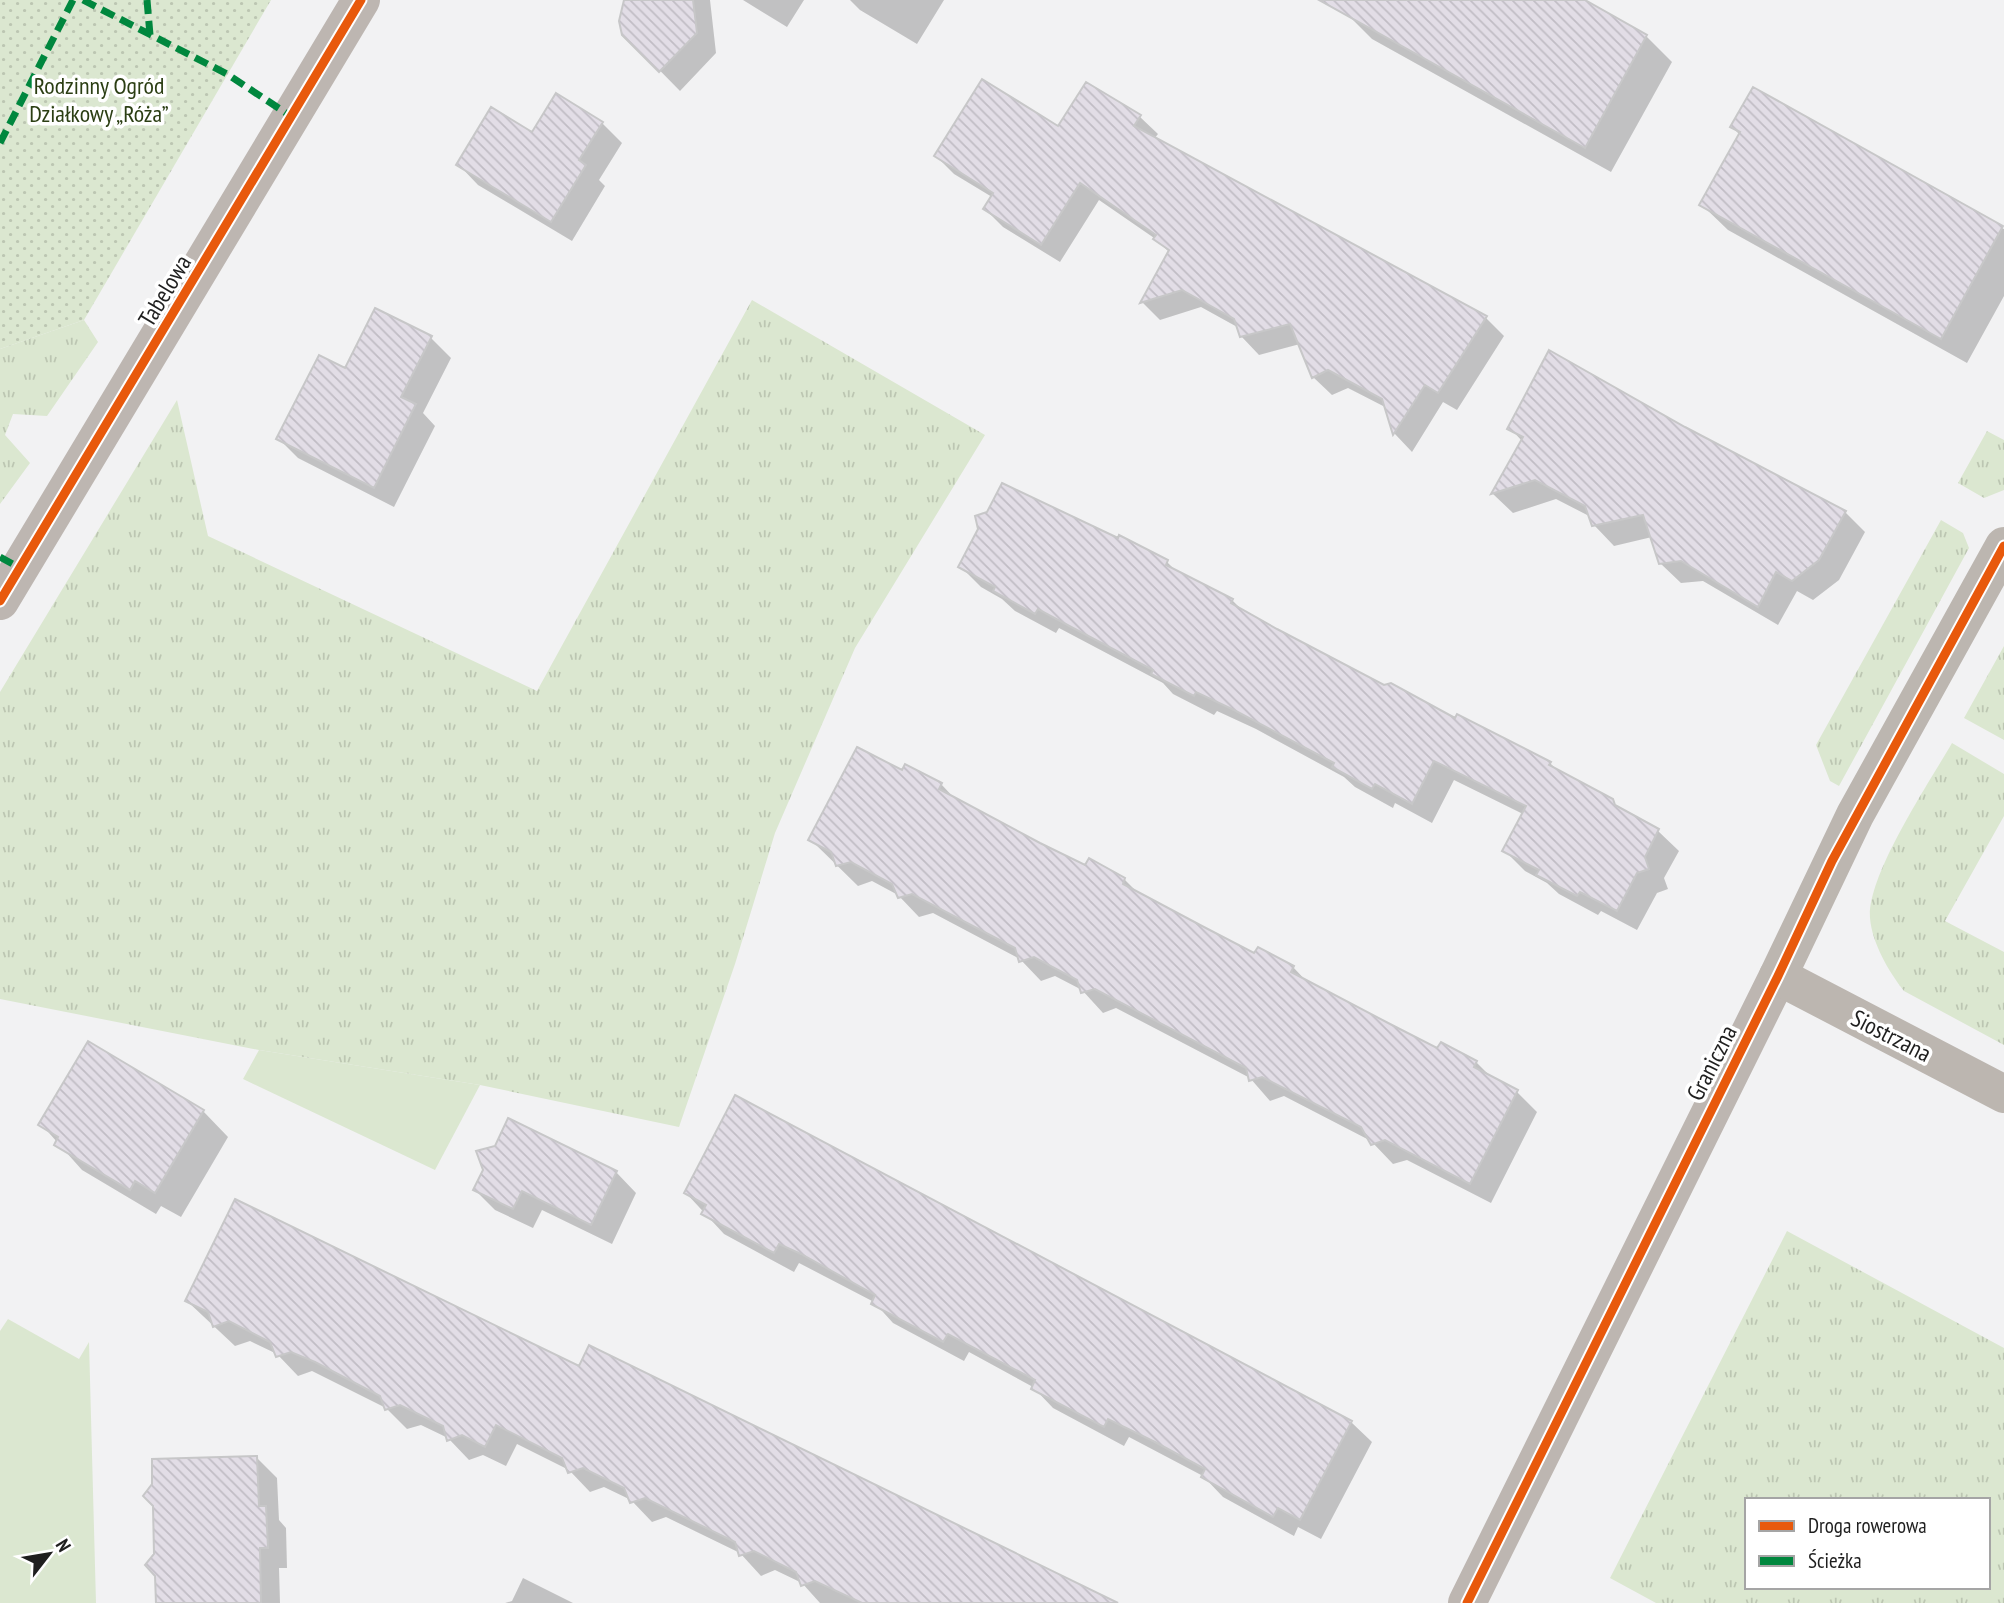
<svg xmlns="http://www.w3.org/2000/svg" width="2004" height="1603" viewBox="0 0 2004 1603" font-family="'PT Sans Narrow',sans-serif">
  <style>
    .grass { fill: url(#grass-tufts); fill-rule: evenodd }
    .park { fill: #dbe7d0 }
    .garden { fill: url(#garden-dots) }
    .shadow { fill: #0003 }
    .building { fill: url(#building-back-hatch); stroke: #c7c7c8; stroke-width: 2 }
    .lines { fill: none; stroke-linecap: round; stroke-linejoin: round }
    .street { stroke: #bdb6b1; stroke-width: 38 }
    .secondary { stroke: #bcb6b0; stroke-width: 38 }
    .quiet { stroke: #00873e; stroke-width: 7; stroke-dasharray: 14 7; stroke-linecap: butt }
    .cycleway-casing { stroke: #fff; stroke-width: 13 }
    .cycleway { stroke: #e8590c; stroke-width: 9 }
    .labels { text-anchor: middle; stroke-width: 7; stroke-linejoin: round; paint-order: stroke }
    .park-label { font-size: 24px; fill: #2b3e13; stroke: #fff }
    .street-label { font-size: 24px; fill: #1f1f1f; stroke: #fff }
  </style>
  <defs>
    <pattern id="grass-tufts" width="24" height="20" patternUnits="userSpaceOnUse" patternTransform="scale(1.75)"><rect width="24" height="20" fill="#dbe7d0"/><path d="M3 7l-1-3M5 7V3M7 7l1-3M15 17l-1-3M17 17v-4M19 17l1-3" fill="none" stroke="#bcc6b2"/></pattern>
    <pattern id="garden-dots" width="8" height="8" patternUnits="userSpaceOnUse" patternTransform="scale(1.75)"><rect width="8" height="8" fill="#dbe7d0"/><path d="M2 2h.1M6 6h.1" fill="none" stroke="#bcc6b2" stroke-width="1.8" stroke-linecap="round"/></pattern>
    <pattern id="building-back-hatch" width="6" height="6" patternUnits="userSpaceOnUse" patternTransform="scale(1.75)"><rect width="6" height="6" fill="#e2dde6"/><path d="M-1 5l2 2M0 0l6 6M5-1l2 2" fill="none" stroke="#c1bdc5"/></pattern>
  </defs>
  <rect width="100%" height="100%" fill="#f2f2f3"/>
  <!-- grass -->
  <path class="grass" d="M 752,300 L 985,435 L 855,648 L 775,833 L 735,964 L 679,1127 L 480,1085 L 259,1050 L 0,999 L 0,692 L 177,400 L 208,536 L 537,691 Z
    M 84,320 L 98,342 L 47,416 L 13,414 L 5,435 L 30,463 L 0,504 L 0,349 Z
    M 1987,431 L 2004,440 L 2004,490 L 1984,498 L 1958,483 Z
    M 1941,520 L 1963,533 L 1969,548 L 1839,786 L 1830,781 L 1816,745 Z
    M 2004,646 L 2004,740 L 1964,718 Z
    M 1952,743 L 2004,774 L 2004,816 L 1945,921 L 2004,952 L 2004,1045 L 1904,991 C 1889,972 1872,943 1870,918 C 1867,875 1929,783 1952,743 Z
    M 1787,1231 L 2004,1348 L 2004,1603 L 1656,1603 L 1610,1578 ZM 1747,1500 L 1988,1500 L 1988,1587 L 1747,1587 Z"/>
  <!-- park -->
  <path class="park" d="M 259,1050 L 480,1085 L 435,1170 L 243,1079 Z
    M 8,1319 L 79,1359 L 89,1342 L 96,1603 L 0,1603 L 0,1331 Z"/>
  <!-- garden -->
  <path class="garden" d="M 0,0 L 271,0 L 84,320 L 0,349 Z"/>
  <!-- shadow -->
  <path class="shadow" d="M 626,0 L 710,0 L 716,53 L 680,91 L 624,34 Z
    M 743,0 L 804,0 L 787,27 Z
    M 850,0 L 944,0 L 917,44 L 860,10 Z
    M 1353,0 L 1581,0 L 1646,36 L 1672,62 L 1611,172 L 1372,39 L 1346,13 Z
    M 1139,116 L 1158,134 L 1154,139 L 1486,318 L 1504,336 L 1457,410 L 1443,402 L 1412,452 L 1395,434 L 1387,408 L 1348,388 L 1332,395 L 1313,377 L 1300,344 L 1259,355 L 1241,336 L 1239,328 L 1201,307 L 1160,320 L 1142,302 L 1170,253 L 1157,240 L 1099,200 L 1060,262 L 1003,227 L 985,209 L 992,197 L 954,174 L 936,156 L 1059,128 Z
    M 602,123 L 622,143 L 599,180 L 605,186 L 572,241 L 478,185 L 458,164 L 533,135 Z
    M 1732,127 L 2004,229 L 2004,296 L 1967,363 L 1728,230 L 1702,205 L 1740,135 Z
    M 431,338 L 451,358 L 423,413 L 435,426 L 394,507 L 298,458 L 278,438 L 345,371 Z
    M 1510,428 L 1684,429 L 1845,512 L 1865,532 L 1839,580 L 1813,600 L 1797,591 L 1778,625 L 1703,581 L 1681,583 L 1660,563 L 1652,537 L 1614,546 L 1594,525 L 1591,517 L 1556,499 L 1513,513 L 1493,494 L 1522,441 Z
    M 1167,562 L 1178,573 L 1232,600 L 1244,612 L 1384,687 L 1550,763 L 1559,772 L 1658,831 L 1679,851 L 1664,878 L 1668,889 L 1657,893 L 1637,930 L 1601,911 L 1598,915 L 1559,894 L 1547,883 L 1525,871 L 1505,851 L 1523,814 L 1454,780 L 1432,823 L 1395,803 L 1393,808 L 1355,787 L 1344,777 L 1256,729 L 1217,711 L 1214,715 L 1173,694 L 1163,683 L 1059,628 L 1056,633 L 1015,611 L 1002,599 L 981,587 L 961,567 Z
    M 903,773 L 941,784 L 956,800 L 1086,867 L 1124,879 L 1140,895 L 1255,955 L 1293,967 L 1310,985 L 1438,1050 L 1441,1044 L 1476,1062 L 1493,1079 L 1517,1092 L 1537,1112 L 1491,1203 L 1407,1160 L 1393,1164 L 1371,1141 L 1284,1096 L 1270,1101 L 1250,1078 L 1116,1008 L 1103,1013 L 1082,990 L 1055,976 L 1041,981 L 1020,959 L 933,913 L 919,917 L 898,895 L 872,881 L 858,886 L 811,840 Z
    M 203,1111 L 228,1137 L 181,1217 L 161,1206 L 156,1214 L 82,1170 L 41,1124 Z
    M 616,1172 L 636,1193 L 612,1244 L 542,1210 L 533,1228 L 495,1210 L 475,1190 Z
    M 686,1193 L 1351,1422 L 1372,1442 L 1321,1539 L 1298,1527 L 1294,1536 L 1223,1497 L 1203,1476 L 1129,1437 L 1124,1446 L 1053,1408 L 1033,1387 L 969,1352 L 964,1361 L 893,1323 L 874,1302 L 799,1263 L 794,1272 L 724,1234 Z
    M 187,1301 L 579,1369 L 1115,1603 L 820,1603 L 802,1583 L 775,1570 L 761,1576 L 740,1553 L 666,1517 L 652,1522 L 631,1500 L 604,1487 L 590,1492 L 569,1470 L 517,1444 L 506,1466 L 483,1455 L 469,1460 L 448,1438 L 421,1425 L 407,1429 L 386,1408 L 312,1371 L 298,1376 L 277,1354 L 250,1341 L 235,1346 Z
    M 257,1458 L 277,1478 L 279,1520 L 286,1528 L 287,1568 L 279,1568 L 280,1603 L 158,1603 Z
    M 523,1578 L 573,1603 L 505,1603 L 512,1601 Z"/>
  <!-- building -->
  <path class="building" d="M 624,0 L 693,0 L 697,33 L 659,72 L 622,35 L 619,21 Z
    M 1319,0 L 1585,0 L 1647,35 L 1585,148 Z
    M 982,79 L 1058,126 L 1086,82 L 1141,115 L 1134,126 L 1487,316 L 1438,393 L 1425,385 L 1393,435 L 1382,399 L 1328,370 L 1312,378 L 1290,324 L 1240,337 L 1234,319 L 1182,290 L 1140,303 L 1169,250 L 1153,239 L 1156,235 L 1080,183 L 1041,245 L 983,209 L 993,193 L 934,156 Z
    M 1753,87 L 2003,226 L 1941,339 L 1699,205 L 1740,132 L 1730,127 Z
    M 556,93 L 603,122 L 579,160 L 586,165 L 551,222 L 456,165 L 491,107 L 532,132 Z
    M 375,308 L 432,336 L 401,397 L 416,404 L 374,488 L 276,439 L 319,355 L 345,368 Z
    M 1549,350 L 1685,427 L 1846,511 L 1819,560 L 1792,581 L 1776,572 L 1758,607 L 1681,561 L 1659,564 L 1643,515 L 1592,526 L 1585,506 L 1535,480 L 1491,494 L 1523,437 L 1507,429 Z
    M 1002,483 L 1118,538 L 1119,535 L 1168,560 L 1166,565 L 1233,599 L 1231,603 L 1277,629 L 1384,685 L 1391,683 L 1455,718 L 1457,714 L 1551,762 L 1549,765 L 1613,799 L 1615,805 L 1659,829 L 1645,857 L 1649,869 L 1637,873 L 1617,911 L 1580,892 L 1577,896 L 1536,875 L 1539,870 L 1502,851 L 1526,806 L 1434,761 L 1412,804 L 1375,784 L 1372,789 L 1332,767 L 1334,763 L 1234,710 L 1196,692 L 1194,696 L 1151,674 L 1153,670 L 1075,629 L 1038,609 L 1035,614 L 993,591 L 995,587 L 958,567 L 978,529 L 975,516 L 987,512 Z
    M 857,747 L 902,770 L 905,764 L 942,783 L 939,789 L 1040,843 L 1085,865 L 1089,858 L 1125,878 L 1123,884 L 1202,926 L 1254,953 L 1258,947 L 1294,966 L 1291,972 L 1392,1025 L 1437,1048 L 1441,1042 L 1477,1061 L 1474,1067 L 1518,1090 L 1470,1184 L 1385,1140 L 1371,1145 L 1361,1127 L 1262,1077 L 1249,1081 L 1246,1068 L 1095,989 L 1081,993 L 1077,980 L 1034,957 L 1019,962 L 1015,948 L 912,894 L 898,898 L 892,884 L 851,862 L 836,866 L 831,852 L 808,840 Z
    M 88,1041 L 204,1110 L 155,1193 L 135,1181 L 130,1190 L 54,1145 L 58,1137 L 38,1125 Z
    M 735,1095 L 1352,1421 L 1300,1520 L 1278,1508 L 1273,1517 L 1201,1477 L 1205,1469 L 1155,1442 L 1108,1419 L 1104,1427 L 1031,1389 L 1035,1380 L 948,1334 L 943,1342 L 871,1304 L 875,1295 L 801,1254 L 779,1244 L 774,1253 L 701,1214 L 706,1205 L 684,1193 Z
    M 508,1118 L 617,1171 L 591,1225 L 522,1191 L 513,1209 L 473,1190 L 483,1170 L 476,1151 L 495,1146 Z
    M 235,1199 L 579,1366 L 589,1345 L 1118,1603 L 862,1603 L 815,1581 L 801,1586 L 796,1572 L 754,1551 L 739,1556 L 735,1542 L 645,1498 L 630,1503 L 624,1488 L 583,1468 L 568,1473 L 562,1458 L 496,1425 L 485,1447 L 462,1435 L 447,1441 L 443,1426 L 400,1405 L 385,1410 L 380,1396 L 315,1362 L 291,1352 L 276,1357 L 270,1342 L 229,1321 L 213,1327 L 208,1312 L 185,1301 Z
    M 257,1456 L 259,1506 L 266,1506 L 268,1548 L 260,1548 L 261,1603 L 156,1603 L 155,1576 L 145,1565 L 154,1554 L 153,1506 L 143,1496 L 152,1484 L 152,1459 Z"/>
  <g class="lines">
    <!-- street -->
    <path class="street" d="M 0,601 L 361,0
      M 1467,1603 L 1778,976"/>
    <!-- secondary -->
    <path class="secondary" d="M 2004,546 L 1855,815 L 1778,976 L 2004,1094"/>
    <!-- quiet -->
    <path class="quiet" d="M 83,0 L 227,74 L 292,117
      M 147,0 L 150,35
      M 0,143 L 73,0
      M 0,557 L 20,568"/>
    <defs>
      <path id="cycleway" d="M 0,601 L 361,0
        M 1467,1603 L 1778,976 L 1832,861 L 2004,546"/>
    </defs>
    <!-- cycleway casing -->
    <use href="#cycleway" class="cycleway-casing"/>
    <!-- cycleway -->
    <use href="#cycleway" class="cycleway"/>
  </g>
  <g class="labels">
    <!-- park labels -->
    <g class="park-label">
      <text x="99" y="94">Rodzinny Ogród<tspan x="99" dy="28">Działkowy „Róża”</tspan></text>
    </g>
    <!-- street labels -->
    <g class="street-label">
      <text transform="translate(165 291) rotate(-59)" y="8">Tabelowa</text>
      <text transform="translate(1891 1036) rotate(27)" y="8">Siostrzana</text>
      <text transform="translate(1712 1063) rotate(-63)" y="8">Graniczna</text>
    </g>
  </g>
  <!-- legend -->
  <rect x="1745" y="1498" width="245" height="91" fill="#ffffff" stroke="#a5a5a5" stroke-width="2"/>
  <rect x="1759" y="1521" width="35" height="10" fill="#e8590c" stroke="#a5a5a5" stroke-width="2"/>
  <text x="1808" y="1533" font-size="21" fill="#1f1f1f">Droga rowerowa</text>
  <rect x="1759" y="1556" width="35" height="10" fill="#00873e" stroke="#a5a5a5" stroke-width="2"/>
  <text x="1808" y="1568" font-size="21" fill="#1f1f1f">Ścieżka</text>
  <!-- north arrow -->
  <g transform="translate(49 1554) rotate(59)" stroke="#ffffff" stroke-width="5" paint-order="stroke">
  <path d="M0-5L12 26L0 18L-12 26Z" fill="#1f1f1f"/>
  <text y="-10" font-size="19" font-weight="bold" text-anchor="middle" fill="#1f1f1f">N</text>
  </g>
</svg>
